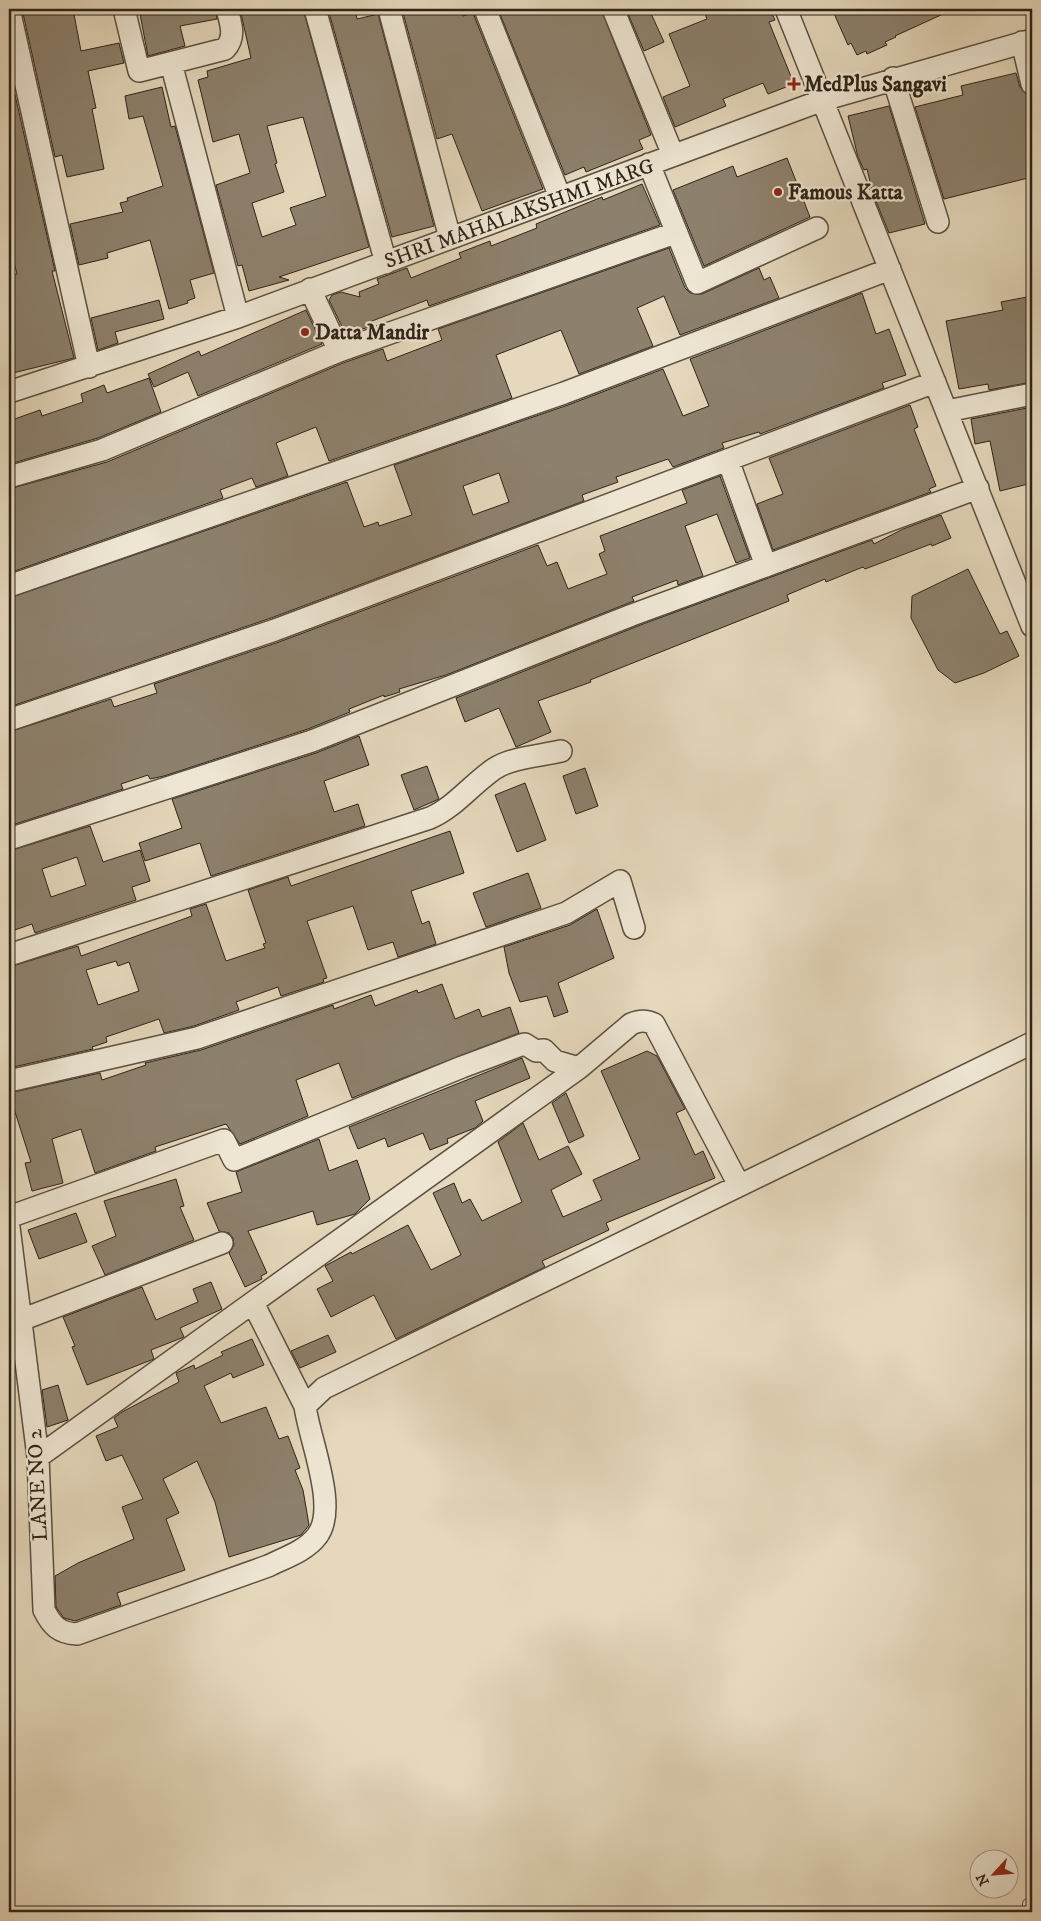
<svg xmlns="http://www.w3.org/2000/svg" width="1041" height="1921" viewBox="0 0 1041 1921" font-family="'IM FELL DW Pica',serif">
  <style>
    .building { fill: #8d816d; stroke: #2d2318; fill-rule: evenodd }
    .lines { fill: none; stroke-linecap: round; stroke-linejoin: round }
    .lane-casing { stroke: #5b5041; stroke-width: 12 }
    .street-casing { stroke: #5b5041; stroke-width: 24 }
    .lane { stroke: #eee6d3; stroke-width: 10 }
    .street { stroke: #eee6d3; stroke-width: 21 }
    .poi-dot { fill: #8f2418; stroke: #eee6d3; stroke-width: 2 }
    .labels { text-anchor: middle; stroke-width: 4.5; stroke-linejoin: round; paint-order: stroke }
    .poi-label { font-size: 21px; font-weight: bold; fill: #2d2318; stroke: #eee6d3; text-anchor: start }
    .street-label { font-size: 21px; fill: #2d2318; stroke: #eee6d3 }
  </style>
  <rect width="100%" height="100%" fill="#e5d8bc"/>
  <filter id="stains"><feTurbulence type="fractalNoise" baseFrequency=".004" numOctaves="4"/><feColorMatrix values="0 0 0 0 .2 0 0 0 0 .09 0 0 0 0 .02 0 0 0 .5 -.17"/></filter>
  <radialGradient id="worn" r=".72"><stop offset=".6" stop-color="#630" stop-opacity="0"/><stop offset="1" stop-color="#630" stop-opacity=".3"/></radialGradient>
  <!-- building -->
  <path class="building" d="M 22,9 L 73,9 L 81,51 L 119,43 L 124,63 L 88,71 L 96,108 L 92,109 L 104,169 L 67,177 L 62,155 L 55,157 Z
    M 139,9 L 215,9 L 217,19 L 180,26 L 185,46 L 148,56 Z
    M 240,9 L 275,9 L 276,14 L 303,9 L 369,247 L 279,277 L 289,280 L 249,291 L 242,265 L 238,266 L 216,185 L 250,173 L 239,134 L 213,142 L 198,80 L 208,77 L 207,71 L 251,58 ZM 303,117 L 326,196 L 290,208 L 296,225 L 262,237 L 252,203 L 284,192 L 275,164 L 277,163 L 267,126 Z
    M 328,9 L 355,9 L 357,19 L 378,14 L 434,226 L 392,237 Z
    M 402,9 L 461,9 L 463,16 L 473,13 L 543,189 L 482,211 L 452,134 L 437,139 Z
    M 498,9 L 601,9 L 651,135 L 639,140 L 643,149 L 586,172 L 584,167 L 565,175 Z
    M 626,9 L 649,9 L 664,42 L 644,51 Z
    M 703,9 L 770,9 L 775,20 L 769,22 L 794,84 L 768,94 L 763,83 L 723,99 L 726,106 L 675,127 L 663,97 L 690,86 L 669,34 L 707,19 Z
    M 832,9 L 954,9 L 895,36 L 896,37 L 885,42 L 887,45 L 867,54 L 866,51 L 857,55 L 851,43 L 848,45 Z
    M 1016,73 L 1020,87 L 1027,95 L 1032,114 L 1032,177 L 944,199 L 915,107 L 963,95 L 961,86 Z
    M 13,86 L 55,271 L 52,271 L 74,358 L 9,374 L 9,339 L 14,338 L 9,321 L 9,276 L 17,274 L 9,243 L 9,87 Z
    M 162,87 L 171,127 L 175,126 L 214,273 L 190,280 L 195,298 L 187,301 L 188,303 L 169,309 L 150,240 L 107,253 L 108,258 L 79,265 L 70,224 L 123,212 L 120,203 L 128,201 L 127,198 L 163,186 L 143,116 L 129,119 L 125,96 Z
    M 889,106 L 925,224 L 889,233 L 873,194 L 867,169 L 864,170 L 858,157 L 848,116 Z
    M 787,158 L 810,217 L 704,266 L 673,190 L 733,166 L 737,177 Z
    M 642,184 L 660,225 L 429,306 L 427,300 L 372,321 L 374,325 L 346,335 L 329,300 L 332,295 L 341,292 L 360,297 L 359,292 L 379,284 L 377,279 L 407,268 L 411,278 L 461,258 L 459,253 L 490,241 L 491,246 L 537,228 L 536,224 L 570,210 L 602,197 L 603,200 Z
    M 669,248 L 685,288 L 690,293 L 702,294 L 759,268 L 764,280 L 770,277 L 779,298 L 680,335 L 664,296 L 637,308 L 653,346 L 579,374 L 561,330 L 496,355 L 512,398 L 329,461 L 316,427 L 276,443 L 288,476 L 256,487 L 252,478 L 220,490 L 223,498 L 9,573 L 9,489 L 107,462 L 343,363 L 383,349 L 387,361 L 442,340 L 438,329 Z
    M 862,293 L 876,334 L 889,329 L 906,375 L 882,383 L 884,388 L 760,434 L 759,432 L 722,443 L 724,448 L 673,467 L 668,459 L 616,477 L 618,482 L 582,495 L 584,501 L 271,618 L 9,707 L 9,598 L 347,482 L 364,527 L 378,522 L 379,526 L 412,515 L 394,465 L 568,405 L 663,369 L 683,416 L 709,406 L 690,359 ZM 499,473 L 509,502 L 473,515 L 463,486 Z
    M 1032,296 L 1032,382 L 989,390 L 988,384 L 959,389 L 946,321 L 1003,310 L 1001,302 Z
    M 159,300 L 164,319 L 115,332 L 118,343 L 98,350 L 91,318 Z
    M 306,310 L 322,344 L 198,396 L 188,372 L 154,387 L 148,374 L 199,351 L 201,356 Z
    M 149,378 L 161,412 L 98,438 L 10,464 L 9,421 L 40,410 L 42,416 L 83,402 L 81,394 L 104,385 L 107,393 Z
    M 910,405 L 918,427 L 914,429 L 936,486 L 929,489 L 931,492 L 773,550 L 757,504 L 783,494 L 769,458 Z
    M 1032,407 L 1032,483 L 1000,491 L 990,441 L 975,444 L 971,419 Z
    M 720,476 L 750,558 L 736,563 L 717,514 L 685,526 L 703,576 L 678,585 L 677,580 L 632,597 L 634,601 L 446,675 L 399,689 L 400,692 L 384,697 L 384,695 L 349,709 L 350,712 L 308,729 L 164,776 L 150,779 L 148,775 L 121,784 L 123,789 L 9,826 L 9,732 L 111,699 L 114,707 L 157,693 L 154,684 L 279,642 L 538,545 L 547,566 L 557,562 L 568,589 L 607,574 L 599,554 L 605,551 L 600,536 L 687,503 L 682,490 Z
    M 941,515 L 951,538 L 932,546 L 931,544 L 865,569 L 863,567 L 826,582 L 825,579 L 787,595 L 789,601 L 590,680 L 591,682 L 538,701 L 551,732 L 516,747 L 499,708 L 465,722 L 456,698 L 643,624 L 872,540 L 874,544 L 903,529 Z
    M 968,569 L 1000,634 L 1007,631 L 1019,656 L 984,673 L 955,683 L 938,670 L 911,618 L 912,596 Z
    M 359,736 L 369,765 L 324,781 L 334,812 L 358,804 L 365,826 L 211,876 L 200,843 L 145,861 L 139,843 L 182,828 L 172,799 L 316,753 Z
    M 427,766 L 439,799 L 414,810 L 401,775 Z
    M 585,768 L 598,806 L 576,814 L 563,776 Z
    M 525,783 L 546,840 L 517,852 L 495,795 Z
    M 90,826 L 103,862 L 140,850 L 150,881 L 132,887 L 136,900 L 35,933 L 32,924 L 9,932 L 9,888 L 15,886 L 9,866 L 9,851 ZM 77,857 L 86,885 L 51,897 L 42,869 Z
    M 450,831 L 464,873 L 411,891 L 422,924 L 429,921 L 436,944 L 398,957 L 393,942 L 368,950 L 353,906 L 307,921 L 327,978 L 323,979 L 324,982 L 281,996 L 278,987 L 236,1002 L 239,1010 L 194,1026 L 164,1033 L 159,1019 L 106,1037 L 107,1042 L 92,1047 L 93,1049 L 9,1068 L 9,967 L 78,946 L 81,956 L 192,916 L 190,909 L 206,904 L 226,961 L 265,948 L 263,944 L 266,943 L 248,890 L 288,877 L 291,886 ZM 116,961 L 118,966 L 129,962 L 139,991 L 98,1005 L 86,970 Z
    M 528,873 L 541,908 L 486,927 L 473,893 Z
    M 597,909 L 614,958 L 558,983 L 568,1012 L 554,1017 L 547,996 L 520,1002 L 509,973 L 504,947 L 570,925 Z
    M 442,984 L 455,1019 L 479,1009 L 482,1017 L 510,1007 L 519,1033 L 352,1098 L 339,1063 L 296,1080 L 308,1116 L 240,1144 L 226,1124 L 155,1147 L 156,1151 L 95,1173 L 81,1129 L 52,1139 L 63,1183 L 32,1191 L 25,1163 L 31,1162 L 9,1093 L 100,1073 L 102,1080 L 146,1065 L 145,1063 L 201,1050 L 333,1005 L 334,1009 L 371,995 L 375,1006 L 417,990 L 418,993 Z
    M 647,1051 L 657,1056 L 685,1109 L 676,1113 L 695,1155 L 703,1151 L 715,1178 L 606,1223 L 609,1230 L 542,1261 L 545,1267 L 396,1339 L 374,1295 L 331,1317 L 317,1289 L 333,1281 L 325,1266 L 351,1252 L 352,1254 L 408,1225 L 431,1270 L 461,1255 L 433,1193 L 454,1183 L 462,1203 L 470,1199 L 482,1221 L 522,1202 L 498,1142 L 523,1123 L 539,1160 L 568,1146 L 582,1174 L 551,1190 L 563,1217 L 602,1200 L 593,1180 L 640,1159 L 601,1071 Z
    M 522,1058 L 530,1078 L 475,1101 L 483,1121 L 475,1128 L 447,1139 L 448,1143 L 430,1150 L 423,1133 L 388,1147 L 385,1138 L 358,1149 L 349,1127 Z
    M 566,1093 L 584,1136 L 569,1143 L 552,1103 Z
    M 319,1139 L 329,1171 L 357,1160 L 370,1199 L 355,1214 L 317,1225 L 313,1211 L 248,1231 L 267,1273 L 261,1276 L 262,1279 L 245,1287 L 229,1253 L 234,1245 L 233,1238 L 229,1233 L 219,1231 L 207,1203 L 242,1192 L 236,1172 Z
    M 176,1179 L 184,1206 L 180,1207 L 194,1240 L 105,1275 L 92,1246 L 116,1236 L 104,1201 Z
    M 76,1213 L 87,1242 L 39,1259 L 28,1230 Z
    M 211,1282 L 222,1309 L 180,1328 L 184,1337 L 151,1350 L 154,1359 L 87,1385 L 72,1347 L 75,1346 L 63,1317 L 142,1287 L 156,1320 L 198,1302 L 193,1289 Z
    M 328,1335 L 336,1352 L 300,1368 L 291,1351 Z
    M 252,1339 L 264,1365 L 233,1378 L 231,1373 L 204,1386 L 221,1423 L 266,1407 L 279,1439 L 288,1436 L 300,1468 L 295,1470 L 303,1490 L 309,1525 L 306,1529 L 301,1535 L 229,1557 L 215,1502 L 197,1461 L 163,1479 L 179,1513 L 166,1519 L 185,1570 L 117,1593 L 121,1605 L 75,1621 L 64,1618 L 56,1607 L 55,1576 L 78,1563 L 134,1539 L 122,1507 L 143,1499 L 122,1455 L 106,1461 L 96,1436 L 118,1427 L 114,1418 L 122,1412 L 179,1382 L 176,1373 L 194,1365 L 195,1369 L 223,1355 L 221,1352 Z
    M 58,1385 L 68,1420 L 47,1427 L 42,1390 Z"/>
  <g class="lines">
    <defs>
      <path id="lane" d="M 1028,1912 L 1028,1904"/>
      <path id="street" d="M 9,9 L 89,367
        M 124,9 L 139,71 L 225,49 C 236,37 231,24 227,9
        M 315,9 L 386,263
        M 389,9 L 450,238
        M 485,9 L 560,197
        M 613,9 L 673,155
        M 786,9 L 1032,626
        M 1022,42 L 1032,84
        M 171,63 L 238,317
        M 893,78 L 938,222
        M 649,164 L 697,283 L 817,228
        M 310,289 L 339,351
        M 9,392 L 238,317 L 823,100 L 1032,40
        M 947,411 L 1032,394
        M 728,460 L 766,566
        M 9,477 L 102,450 L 339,351 L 675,233
        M 9,586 L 564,393 L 890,269
        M 9,720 L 275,630 L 935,382
        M 9,839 L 312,741 L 632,615 L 978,488
        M 9,955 L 430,818 C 455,807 472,784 494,769 C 512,757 541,756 561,751
        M 9,1081 L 197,1038 L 566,913 L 620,881 L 634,928
        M 9,1217 L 224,1140 L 234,1160 L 462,1067 L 521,1045 L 525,1044 L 536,1051 L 544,1050 L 555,1061 L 579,1068
        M 9,1227 L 38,1457 L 44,1610 C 52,1626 59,1633 77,1634 L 268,1566 C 284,1558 306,1551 317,1536 C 339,1508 309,1439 305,1406 L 324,1388 L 1032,1043
        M 253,1303 L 305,1406
        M 21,1320 L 222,1243
        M 38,1457 L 579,1068 L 631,1024 C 640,1020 646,1020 654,1024 L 739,1185"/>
    </defs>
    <!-- lane casing -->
    <use href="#lane" class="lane-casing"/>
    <!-- street casing -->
    <use href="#street" class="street-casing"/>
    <!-- lane -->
    <use href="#lane" class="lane"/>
    <!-- street -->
    <use href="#street" class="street"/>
  </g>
  <!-- markers -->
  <g class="poi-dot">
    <path d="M791.5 76.5h5v5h5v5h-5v5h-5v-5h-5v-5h5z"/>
    <circle cx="778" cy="192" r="5"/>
    <circle cx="305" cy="332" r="5"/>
  </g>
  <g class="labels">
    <!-- poi labels -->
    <g class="poi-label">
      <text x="804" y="91">MedPlus Sangavi</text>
      <text x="788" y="199">Famous Katta</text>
      <text x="315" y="339">Datta Mandir</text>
    </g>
    <!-- street labels -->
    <g class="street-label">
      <text transform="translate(519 213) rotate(-20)" y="7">SHRI MAHALAKSHMI MARG</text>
      <text transform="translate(37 1485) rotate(-93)" y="7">LANE NO 2</text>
    </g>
  </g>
  <!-- margin -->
  <rect width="1041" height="1921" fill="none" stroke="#e5d8bc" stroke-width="30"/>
  <rect x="10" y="10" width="1021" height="1901" fill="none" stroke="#2d2318" stroke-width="2.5"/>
  <rect x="15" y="15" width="1011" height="1891" fill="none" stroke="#2d2318"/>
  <!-- north arrow -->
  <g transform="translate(994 1874) rotate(244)"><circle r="24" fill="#eee6d3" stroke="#a19888"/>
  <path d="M0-4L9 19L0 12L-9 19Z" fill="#8f2418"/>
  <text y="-8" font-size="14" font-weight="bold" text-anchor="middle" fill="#2d2318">N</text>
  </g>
  <rect width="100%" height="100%" filter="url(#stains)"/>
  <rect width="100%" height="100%" fill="url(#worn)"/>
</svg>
